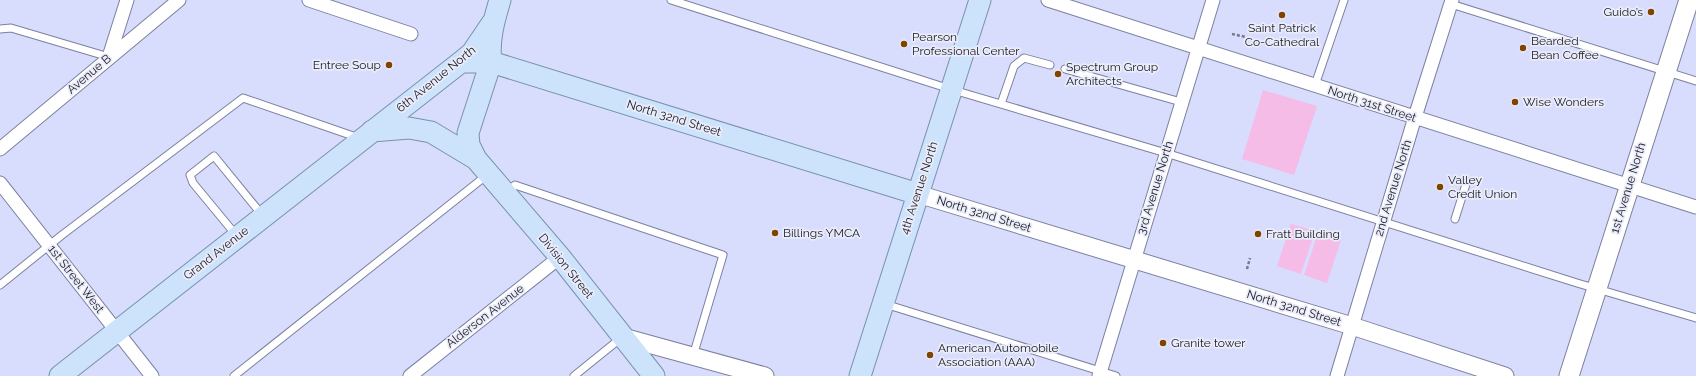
<svg xmlns="http://www.w3.org/2000/svg" width="1696" height="376" viewBox="0 0 1696 376" font-family="Raleway,sans-serif">
  <style>
    .green { fill: #f4bce7 }
    .lines { fill: none; stroke-linecap: round; stroke-linejoin: round }
    .service-casing { stroke: #7d819e; stroke-width: 9 }
    .minor-casing { stroke: #7d819e; stroke-width: 15 }
    .tertiary-casing { stroke: #7d819e; stroke-width: 19 }
    .secondary-casing { stroke: #7d819e; stroke-width: 21 }
    .primary-casing { stroke: #7991ae; stroke-width: 23 }
    .path { stroke: #74788d; stroke-width: 2.5; stroke-dasharray: 3 2; stroke-linecap: butt }
    .service { stroke: #fff; stroke-width: 7 }
    .minor { stroke: #fff; stroke-width: 13 }
    .tertiary { stroke: #fff; stroke-width: 17 }
    .secondary { stroke: #fff; stroke-width: 19 }
    .primary { stroke: #cde3fb; stroke-width: 21 }
    .poi-dot { fill: #814400; stroke: #eaecf9; stroke-width: 1.5 }
    .labels { text-anchor: middle; stroke-width: 3.5; stroke-linejoin: round; paint-order: stroke }
    .poi-label { font-size: 12px; fill: #191b26; stroke: #eaecf9; text-anchor: start }
    .street-label { font-size: 12px; fill: #191b26; stroke: #eaecf9 }
  </style>
  <rect width="100%" height="100%" fill="#d8ddfe"/>
  <!-- green -->
  <path class="green" d="M 1263,90 L 1317,106 L 1294,175 L 1242,159 Z
    M 1291,224 L 1315,231 L 1301,274 L 1277,266 Z
    M 1318,233 L 1341,240 L 1327,283 L 1304,275 Z"/>
  <g class="lines">
    <defs>
      <path id="service" d="M 671,0 L 950,89 L 1166,153 L 1577,283 L 1696,318
        M 1451,4 L 1696,81
        M 0,29 L 11,28 L 109,57
        M 1065,69 L 1181,102
        M 1315,85 L 1344,0
        M 1001,104 L 1014,66 L 1024,58 L 1050,65
        M 507,191 L 515,185 L 723,255 L 693,356
        M 1455,219 L 1467,181
        M 236,235 L 193,183 L 190,175 L 214,156 L 263,216
        M 0,285 L 62,235 L 243,98 L 359,138
        M 885,304 L 1116,376
        M 234,376 L 487,175
        M 574,376 L 621,338"/>
      <path id="minor" d="M 309,0 L 411,34
        M 1048,0 L 1696,207
        M 109,57 L 127,0
        M 0,149 L 179,0
        M 0,183 L 152,376
        M 410,376 L 560,257
        M 1099,376 L 1213,0
        M 1337,376 L 1415,117 L 1452,0"/>
      <path id="tertiary" d="M 918,194 L 1352,326 L 1505,376
        M 623,337 L 765,376"/>
      <path id="secondary" d="M 1569,376 L 1689,0"/>
      <path id="primary" d="M 500,0 C 494,20 488,41 491,62 L 468,133 L 469,145 L 476,159 L 560,257 L 654,376
        M 461,62 L 491,62 L 918,194
        M 372,131 L 409,128 L 431,132 L 476,159
        M 60,376 L 461,62 L 472,53 L 493,22
        M 860,376 L 980,0"/>
    </defs>
    <!-- service casing -->
    <use href="#service" class="service-casing"/>
    <!-- minor casing -->
    <use href="#minor" class="minor-casing"/>
    <!-- tertiary casing -->
    <use href="#tertiary" class="tertiary-casing"/>
    <!-- secondary casing -->
    <use href="#secondary" class="secondary-casing"/>
    <!-- primary casing -->
    <use href="#primary" class="primary-casing"/>
    <!-- path -->
    <path class="path" d="M 1232,34 L 1246,37
      M 1255,41 L 1269,45
      M 1247,269 L 1250,258"/>
    <!-- service -->
    <use href="#service" class="service"/>
    <!-- minor -->
    <use href="#minor" class="minor"/>
    <!-- tertiary -->
    <use href="#tertiary" class="tertiary"/>
    <!-- secondary -->
    <use href="#secondary" class="secondary"/>
    <!-- primary -->
    <use href="#primary" class="primary"/>
  </g>
  <!-- markers -->
  <g class="poi-dot">
    <circle cx="1651" cy="12" r="4"/>
    <circle cx="1282" cy="15" r="4"/>
    <circle cx="904" cy="44" r="4"/>
    <circle cx="1523" cy="48" r="4"/>
    <circle cx="389" cy="65" r="4"/>
    <circle cx="1058" cy="74" r="4"/>
    <circle cx="1515" cy="102" r="4"/>
    <circle cx="1440" cy="187" r="4"/>
    <circle cx="775" cy="233" r="4"/>
    <circle cx="1258" cy="234" r="4"/>
    <circle cx="1163" cy="343" r="4"/>
    <circle cx="930" cy="355" r="4"/>
  </g>
  <g class="labels">
    <!-- poi labels -->
    <g class="poi-label">
      <text x="1643" y="16" text-anchor="end">Guido’s</text>
      <text x="1282" y="32" text-anchor="middle">Saint Patrick<tspan x="1282" dy="14">Co-Cathedral</tspan></text>
      <text x="912" y="41">Pearson<tspan x="912" dy="14">Professional Center</tspan></text>
      <text x="1531" y="45">Bearded<tspan x="1531" dy="14">Bean Coffee</tspan></text>
      <text x="381" y="69" text-anchor="end">Entree Soup</text>
      <text x="1066" y="71">Spectrum Group<tspan x="1066" dy="14">Architects</tspan></text>
      <text x="1523" y="106">Wise Wonders</text>
      <text x="1448" y="184">Valley<tspan x="1448" dy="14">Credit Union</tspan></text>
      <text x="783" y="237">Billings YMCA</text>
      <text x="1266" y="238">Fratt Building</text>
      <text x="1171" y="347">Granite tower</text>
      <text x="938" y="352">American Automobile<tspan x="938" dy="14">Association (AAA)</tspan></text>
    </g>
    <!-- street labels -->
    <g class="street-label">
      <text transform="translate(89 74) rotate(-40)" y="4">Avenue B</text>
      <text transform="translate(436 79) rotate(-39)" y="4">6th Avenue North</text>
      <text transform="translate(1372 104) rotate(18)" y="4">North 31st Street</text>
      <text transform="translate(674 118) rotate(17)" y="4">North 32nd Street</text>
      <text transform="translate(919 188) rotate(-72)" y="4">4th Avenue North</text>
      <text transform="translate(1155 188) rotate(-73)" y="4">3rd Avenue North</text>
      <text transform="translate(1393 188) rotate(-73)" y="4">2nd Avenue North</text>
      <text transform="translate(1628 188) rotate(-73)" y="4">1st Avenue North</text>
      <text transform="translate(984 214) rotate(17)" y="4">North 32nd Street</text>
      <text transform="translate(216 253) rotate(-38)" y="4">Grand Avenue</text>
      <text transform="translate(566 266) rotate(51)" y="4">Division Street</text>
      <text transform="translate(76 279) rotate(52)" y="4">1st Street West</text>
      <text transform="translate(1294 308) rotate(17)" y="4">North 32nd Street</text>
      <text transform="translate(485 316) rotate(-38)" y="4">Alderson Avenue</text>
    </g>
  </g>
</svg>
